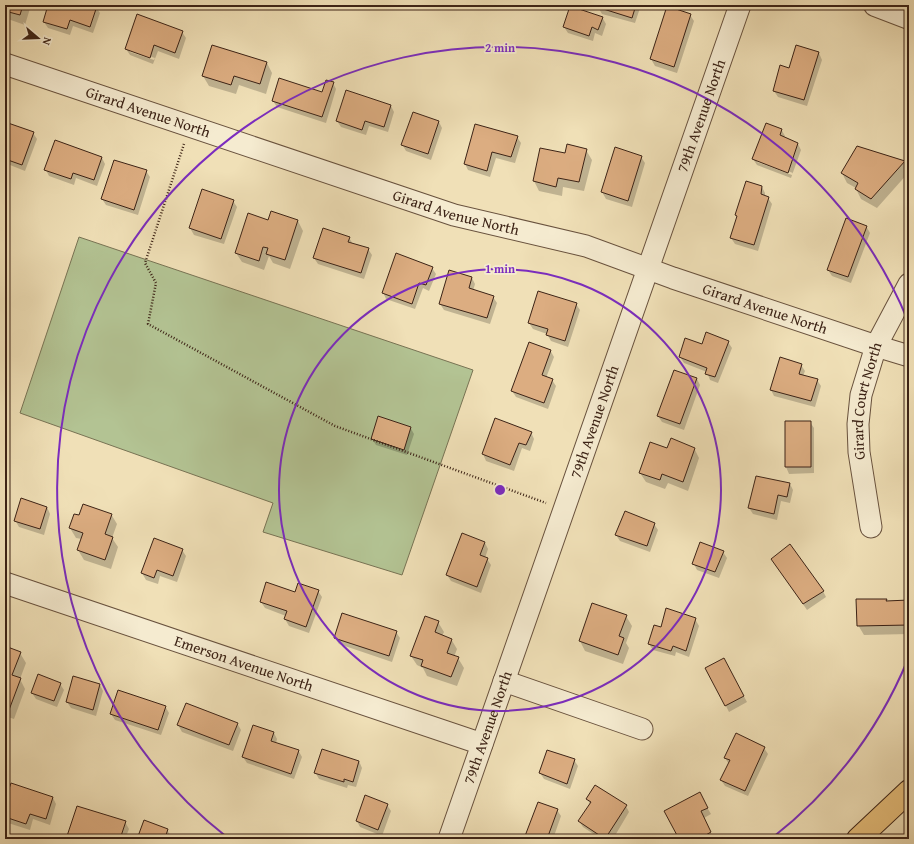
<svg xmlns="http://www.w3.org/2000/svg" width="914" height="844" viewBox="0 0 914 844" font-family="'Gentium Book Plus',serif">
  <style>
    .green { fill: #b3c393; stroke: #787354 }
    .shadow { fill: #0003; fill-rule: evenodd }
    .building { fill: #dcad81; stroke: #3c2316 }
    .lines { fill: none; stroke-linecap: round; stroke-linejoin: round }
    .minor-casing { stroke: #69523e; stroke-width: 23 }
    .tertiary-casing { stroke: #69523e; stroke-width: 24 }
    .trunk-casing { stroke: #3c2316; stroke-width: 24 }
    .path { stroke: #3c2316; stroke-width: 2.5; stroke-dasharray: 1 2; stroke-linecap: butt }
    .minor { stroke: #f5ebd0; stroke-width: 21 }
    .tertiary { stroke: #f5ebd0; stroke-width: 22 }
    .trunk { stroke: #e8c07c; stroke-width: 22 }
    .ring { fill: none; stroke: #7b2cbf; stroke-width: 2 }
    .labels { text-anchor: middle; stroke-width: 3.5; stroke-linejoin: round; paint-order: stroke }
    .street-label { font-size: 15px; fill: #3c2316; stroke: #f5ebd0 }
    .centre { fill: #7b2cbf; stroke: #f5ebd0; stroke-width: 2 }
    .ring-label { font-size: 12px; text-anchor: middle; font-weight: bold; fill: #7b2cbf; stroke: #f5ebd0; stroke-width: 3.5; stroke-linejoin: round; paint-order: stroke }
  </style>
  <rect width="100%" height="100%" fill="#f0e0b7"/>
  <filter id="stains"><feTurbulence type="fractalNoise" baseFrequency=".005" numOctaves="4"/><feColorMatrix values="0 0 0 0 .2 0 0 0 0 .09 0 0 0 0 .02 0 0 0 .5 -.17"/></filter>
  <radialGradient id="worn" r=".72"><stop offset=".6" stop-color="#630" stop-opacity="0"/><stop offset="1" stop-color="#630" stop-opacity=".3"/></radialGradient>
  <!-- green -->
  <path class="green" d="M 79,237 L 473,370 L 402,575 L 263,532 L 273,503 L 20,413 Z"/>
  <!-- shadow -->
  <path class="shadow" d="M 5,5 L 31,5 L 25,25 L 5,18 Z
    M 49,5 L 90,5 L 96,7 L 100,13 L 93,33 L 73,26 L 70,35 L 48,28 L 44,22 Z
    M 599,5 L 641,5 L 635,23 L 602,14 L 598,7 Z
    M 668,8 L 690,15 L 694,21 L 677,73 L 655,66 L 651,59 Z
    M 602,17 L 606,24 L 602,36 L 595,33 L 593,41 L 568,33 L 564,27 Z
    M 182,32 L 186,38 L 179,59 L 158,51 L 153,64 L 130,55 L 126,49 ZM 130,50 L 155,58 L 154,60 L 130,52 Z
    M 213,46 L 267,63 L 272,73 L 266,94 L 239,85 L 236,94 L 209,86 L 203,76 Z
    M 819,53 L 822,60 L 807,106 L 778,97 L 774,91 L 790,69 Z
    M 333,83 L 336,89 L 326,123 L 277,107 L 273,101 L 323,93 Z
    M 391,106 L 394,112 L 388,132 L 369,126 L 366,135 L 341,127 L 337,121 Z
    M 439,122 L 442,128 L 431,160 L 406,151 L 402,144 Z
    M 781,129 L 785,136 L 784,138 L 798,144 L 801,150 L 791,178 L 757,165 L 753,159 ZM 757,160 L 793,173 L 792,175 L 757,162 Z
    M 5,130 L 33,133 L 37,139 L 25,171 L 5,163 Z
    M 517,137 L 521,143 L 515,163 L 496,158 L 490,177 L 468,170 L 465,164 Z
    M 858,147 L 905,161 L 909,169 L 909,172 L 877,208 L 861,199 L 856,189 L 856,188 L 847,183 L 842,173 Z
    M 541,149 L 565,155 L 586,150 L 592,160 L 584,191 L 563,187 L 562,196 L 539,191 L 534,181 Z
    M 641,157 L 645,163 L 632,207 L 606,199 L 602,192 Z
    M 102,158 L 105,164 L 97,186 L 76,178 L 74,185 L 49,176 L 46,170 Z
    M 146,171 L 150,177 L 138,215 L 106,205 L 102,199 Z
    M 762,187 L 765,193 L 765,196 L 768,198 L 772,204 L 758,251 L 735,244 L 731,238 L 738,218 L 736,215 Z
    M 233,201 L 237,207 L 224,244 L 194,235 L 190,228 Z
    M 271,212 L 298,221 L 303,231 L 290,269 L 273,263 L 269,256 L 264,270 L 242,262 L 236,253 L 269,221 Z
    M 866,226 L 870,233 L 851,283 L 832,276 L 828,270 Z
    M 349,238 L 353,244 L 368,249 L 372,255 L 364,279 L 318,264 L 314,258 Z
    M 432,268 L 436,274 L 429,291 L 423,288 L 415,309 L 386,299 L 383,292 Z
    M 472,278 L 475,284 L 473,291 L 493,297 L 497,303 L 490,324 L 444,310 L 440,304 Z
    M 576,304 L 580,310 L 568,347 L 551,341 L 547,334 L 533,329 L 529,323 Z
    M 728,342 L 732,348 L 718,383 L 710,380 L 707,372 L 684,363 L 680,357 L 702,345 Z
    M 550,350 L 554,357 L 546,378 L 552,380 L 556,386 L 548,409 L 516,397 L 512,391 Z
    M 801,365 L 805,371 L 803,376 L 817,380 L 821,386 L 815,407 L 774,396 L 771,390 Z
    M 675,372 L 697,379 L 700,385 L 684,430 L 662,422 L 658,416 Z
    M 496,419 L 531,432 L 534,439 L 530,451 L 522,448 L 514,471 L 486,461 L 483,454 Z
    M 786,422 L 810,422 L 814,428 L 814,473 L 789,474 L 786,467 Z
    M 410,427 L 414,434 L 407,455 L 376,445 L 372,439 Z
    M 694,448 L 699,458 L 688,491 L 668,483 L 665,489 L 646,482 L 640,473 L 668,449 Z
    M 757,477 L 790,484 L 793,490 L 790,503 L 781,501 L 777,520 L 753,514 L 749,508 Z
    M 47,507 L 50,514 L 44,535 L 19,527 L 15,520 Z
    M 111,514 L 117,524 L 112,538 L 118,547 L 111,569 L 84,560 L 78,550 L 82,539 L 76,538 L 70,528 L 79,517 Z
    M 654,524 L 658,530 L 650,552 L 620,541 L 616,535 Z
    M 462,534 L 485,543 L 488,549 L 485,558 L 487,559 L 491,565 L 481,593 L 451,581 L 447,575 Z
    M 182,550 L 186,556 L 177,582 L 160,576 L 158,584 L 146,580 L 142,573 Z
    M 723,552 L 727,558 L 719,578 L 697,570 L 694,564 Z
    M 772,559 L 823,591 L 826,597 L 807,610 Z
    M 318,591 L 322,597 L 309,633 L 289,626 L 285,619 L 286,616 L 265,608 L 261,602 L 295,594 Z
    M 886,600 L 888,602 L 909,601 L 909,634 L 864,635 L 858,625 Z
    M 626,616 L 632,626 L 626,643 L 629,648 L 623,664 L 585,651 L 580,641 Z
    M 695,619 L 699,626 L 689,657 L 676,652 L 675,656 L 653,650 L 649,644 L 662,629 Z
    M 438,622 L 444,632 L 442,636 L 451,639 L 457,649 L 454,657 L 458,658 L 464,668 L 457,686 L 427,676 L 423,668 L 417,665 L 411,656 Z
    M 396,632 L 400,638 L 392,662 L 339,644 L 335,638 Z
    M 5,647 L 20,653 L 26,663 L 20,679 L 25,689 L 14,719 L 5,716 Z
    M 727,665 L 747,702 L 729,712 L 726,706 Z
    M 60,684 L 64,690 L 57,707 L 36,699 L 32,693 Z
    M 100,685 L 103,691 L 96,716 L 71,708 L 67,702 Z
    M 165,706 L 169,713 L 161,735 L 115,720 L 111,714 Z
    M 237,723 L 241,730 L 233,751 L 182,732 L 178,725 Z
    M 254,726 L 274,733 L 277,739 L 276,743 L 298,750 L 302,757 L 294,779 L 247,763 L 243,757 Z
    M 764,748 L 768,754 L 748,796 L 725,786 L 721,780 L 729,764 L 725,758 Z
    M 574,760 L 578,766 L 570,789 L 544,779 L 540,773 Z
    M 359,761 L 362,768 L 356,787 L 348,785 L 347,788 L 319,779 L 315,772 Z
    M 699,794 L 711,814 L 704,818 L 714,839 L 680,839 Z
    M 53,798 L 56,804 L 50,825 L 33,819 L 30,830 L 5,822 L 5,804 Z
    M 587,799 L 626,806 L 629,812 L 613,839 L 601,839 L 583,827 L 579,821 L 590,804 Z
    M 387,805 L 391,811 L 382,836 L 360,827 L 357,821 Z
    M 557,810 L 561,816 L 553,839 L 528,839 L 526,836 Z
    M 125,822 L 129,829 L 125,839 L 67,839 Z
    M 167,830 L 172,838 L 174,839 L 138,839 Z"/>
  <!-- building -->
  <path class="building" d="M 5,5 L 23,5 L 20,15 L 5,11 Z
    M 48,5 L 94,5 L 97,6 L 90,27 L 70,20 L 67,29 L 43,22 Z
    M 598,5 L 636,5 L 632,18 L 597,7 Z
    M 570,6 L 603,17 L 598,30 L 592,27 L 589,36 L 563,27 Z
    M 667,6 L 691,14 L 674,67 L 650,59 Z
    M 137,14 L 183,31 L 175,53 L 154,45 L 150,58 L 125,49 Z
    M 212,45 L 267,62 L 260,84 L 234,76 L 231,85 L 202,76 Z
    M 796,45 L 819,52 L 804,100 L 773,91 L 780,65 L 789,68 Z
    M 279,78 L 322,92 L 326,80 L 334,82 L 322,117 L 272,101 Z
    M 346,90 L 391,105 L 384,127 L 365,121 L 362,130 L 336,121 Z
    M 413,112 L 439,121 L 428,154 L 401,145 Z
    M 8,123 L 34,132 L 22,165 L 5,159 L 5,129 Z
    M 766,123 L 782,129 L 780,135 L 798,143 L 788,173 L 752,159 Z
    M 475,124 L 518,136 L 511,157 L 492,152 L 487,171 L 464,164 Z
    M 55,140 L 102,157 L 94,180 L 73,173 L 71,179 L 44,170 Z
    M 567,144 L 587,149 L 579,182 L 558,178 L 556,187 L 533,181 L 540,148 L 565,153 Z
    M 857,146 L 905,161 L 871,199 L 855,189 L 858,183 L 841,173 Z
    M 615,147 L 642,156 L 628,201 L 601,192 Z
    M 114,160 L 147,170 L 134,210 L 101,199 Z
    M 746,181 L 762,186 L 761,194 L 769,197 L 754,245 L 730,238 L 737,216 L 735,215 Z
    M 202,189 L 234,200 L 221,239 L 189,228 Z
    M 271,211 L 298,220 L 285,260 L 266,254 L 268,248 L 263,247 L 259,261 L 235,253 L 248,213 L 268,220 Z
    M 846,218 L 867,226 L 848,277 L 827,270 Z
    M 323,228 L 350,237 L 348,242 L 369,248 L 361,273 L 313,258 Z
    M 396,253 L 433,267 L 426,285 L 419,283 L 412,304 L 382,293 Z
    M 449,270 L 472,277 L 469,288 L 494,296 L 487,318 L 439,304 Z
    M 538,291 L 577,303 L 565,341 L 546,335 L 548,329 L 528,323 Z
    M 706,332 L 729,341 L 715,377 L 705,374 L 707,368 L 679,357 L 685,338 L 702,344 Z
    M 529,342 L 551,350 L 542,375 L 553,379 L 544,403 L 511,391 Z
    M 780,357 L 802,364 L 799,374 L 818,379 L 811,401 L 770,390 Z
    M 674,370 L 697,378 L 680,424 L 657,416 Z
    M 378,416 L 411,427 L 404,450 L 371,439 Z
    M 495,418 L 532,432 L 526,445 L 519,443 L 510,465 L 482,454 Z
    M 785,421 L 811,421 L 811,467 L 785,467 Z
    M 671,438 L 695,448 L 683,482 L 662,474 L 660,480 L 639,473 L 650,442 L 667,448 Z
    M 756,476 L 790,483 L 787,497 L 778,495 L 774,514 L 748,508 Z
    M 21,498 L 47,507 L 40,529 L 14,521 Z
    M 83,504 L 112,514 L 105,534 L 113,537 L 105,560 L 77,550 L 83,533 L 69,528 L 74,514 L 79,515 Z
    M 625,511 L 655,523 L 647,546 L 615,535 Z
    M 462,533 L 485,542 L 480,555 L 488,558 L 477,587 L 446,575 Z
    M 154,538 L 183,549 L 173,576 L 157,570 L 154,578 L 141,573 Z
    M 700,542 L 724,551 L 715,572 L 692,564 Z
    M 790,544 L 824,591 L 803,604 L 771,559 Z
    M 266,582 L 295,592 L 298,583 L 319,590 L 306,627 L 284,619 L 287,611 L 260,602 Z
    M 856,599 L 887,599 L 886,601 L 909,600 L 909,625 L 857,626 Z
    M 592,603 L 627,615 L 619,636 L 624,638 L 618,655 L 579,641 Z
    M 666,608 L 696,618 L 686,651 L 673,646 L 671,651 L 648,644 L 654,625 L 661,627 Z
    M 342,613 L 397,631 L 389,656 L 334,638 Z
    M 425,616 L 439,621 L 435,632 L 452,639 L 447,653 L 459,657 L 451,677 L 421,666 L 423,660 L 410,656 Z
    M 5,646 L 21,652 L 12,675 L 21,678 L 9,710 L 5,709 Z
    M 724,658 L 744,696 L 725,706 L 705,668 Z
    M 38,674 L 61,683 L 54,701 L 31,693 Z
    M 73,676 L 100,684 L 93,710 L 66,702 Z
    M 118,690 L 166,706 L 158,730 L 110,714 Z
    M 186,703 L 238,723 L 229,745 L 177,725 Z
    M 253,725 L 274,732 L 271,741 L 299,750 L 291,774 L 242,757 Z
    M 736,733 L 765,747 L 745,791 L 720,780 L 730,760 L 724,758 Z
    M 322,749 L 359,761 L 353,782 L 344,779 L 344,782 L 314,773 Z
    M 547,750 L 575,759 L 567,784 L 539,773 Z
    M 11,783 L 53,797 L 46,819 L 30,814 L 26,824 L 5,817 L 5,801 Z
    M 595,785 L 627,805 L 605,839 L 578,821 L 591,802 L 586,799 Z
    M 700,792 L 708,808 L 701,811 L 711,832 L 699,839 L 679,839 L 664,811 Z
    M 365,795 L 388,804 L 378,830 L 356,821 Z
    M 538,802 L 558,809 L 547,839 L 534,839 L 525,836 Z
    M 77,806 L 126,821 L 120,839 L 106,839 L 93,835 L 92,839 L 66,839 Z
    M 144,820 L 168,829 L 166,835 L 177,839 L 137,839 Z"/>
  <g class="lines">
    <defs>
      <g id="minor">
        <path id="s1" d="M 5,64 L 454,215 L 586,246 L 673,278 L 876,346 L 909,356"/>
        <path id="s2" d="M 871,527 L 859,452 L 858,424 L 861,395 L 876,346 L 909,284"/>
        <path id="s3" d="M 5,583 L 482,744"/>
        <path d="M 504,681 L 642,729"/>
        <path id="s4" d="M 449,839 L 740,5"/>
      </g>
      <path id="tertiary" d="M 875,5 L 909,18"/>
      <path id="trunk" d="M 858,839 L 909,791"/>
    </defs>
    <!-- minor casing -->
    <use href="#minor" class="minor-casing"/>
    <!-- tertiary casing -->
    <use href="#tertiary" class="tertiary-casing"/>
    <!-- trunk casing -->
    <use href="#trunk" class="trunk-casing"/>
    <!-- path -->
    <path class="path" d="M 184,144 L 145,263 L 156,283 L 148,324 L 335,426 L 546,503"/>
    <!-- minor -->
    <use href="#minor" class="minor"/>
    <!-- tertiary -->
    <use href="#tertiary" class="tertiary"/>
    <!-- trunk -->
    <use href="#trunk" class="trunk"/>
  </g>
  <!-- distance rings -->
  <g class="ring">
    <circle cx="500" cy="490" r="221"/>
    <path d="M908 659A442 442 0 0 1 772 838M228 838A442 442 0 1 1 908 321"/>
  </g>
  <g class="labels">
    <!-- street labels -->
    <g class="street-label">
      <text dy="5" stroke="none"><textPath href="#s1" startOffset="151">Girard Avenue North</textPath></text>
      <text dy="5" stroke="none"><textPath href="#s4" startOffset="766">79th Avenue North</textPath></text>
      <text dy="5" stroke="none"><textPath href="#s1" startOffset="475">Girard Avenue North</textPath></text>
      <text dy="5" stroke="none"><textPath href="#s1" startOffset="799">Girard Avenue North</textPath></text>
      <text dy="5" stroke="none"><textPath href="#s2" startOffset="128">Girard Court North</textPath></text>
      <text dy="5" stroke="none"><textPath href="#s4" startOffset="442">79th Avenue North</textPath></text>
      <text dy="5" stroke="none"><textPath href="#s3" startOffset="252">Emerson Avenue North</textPath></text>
      <text dy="5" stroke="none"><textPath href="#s4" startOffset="118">79th Avenue North</textPath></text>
    </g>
  </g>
  <circle cx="500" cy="490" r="6" class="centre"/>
  <g class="ring-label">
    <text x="500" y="52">2 min</text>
    <text x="500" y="273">1 min</text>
  </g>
  <!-- margin -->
  <rect width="914" height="844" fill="none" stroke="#f0e0b7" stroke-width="20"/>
  <rect x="6" y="6" width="902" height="832" fill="none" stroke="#3c2316" stroke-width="2"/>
  <rect x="10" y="10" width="894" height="824" fill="none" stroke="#3c2316"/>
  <!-- north arrow -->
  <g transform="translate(38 38) rotate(109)" stroke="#f5ebd0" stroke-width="3" paint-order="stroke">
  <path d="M0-3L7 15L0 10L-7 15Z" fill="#3c2316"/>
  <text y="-6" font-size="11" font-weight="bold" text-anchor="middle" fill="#3c2316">N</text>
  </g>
  <rect width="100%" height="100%" filter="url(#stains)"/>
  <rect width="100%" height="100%" fill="url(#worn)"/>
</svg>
